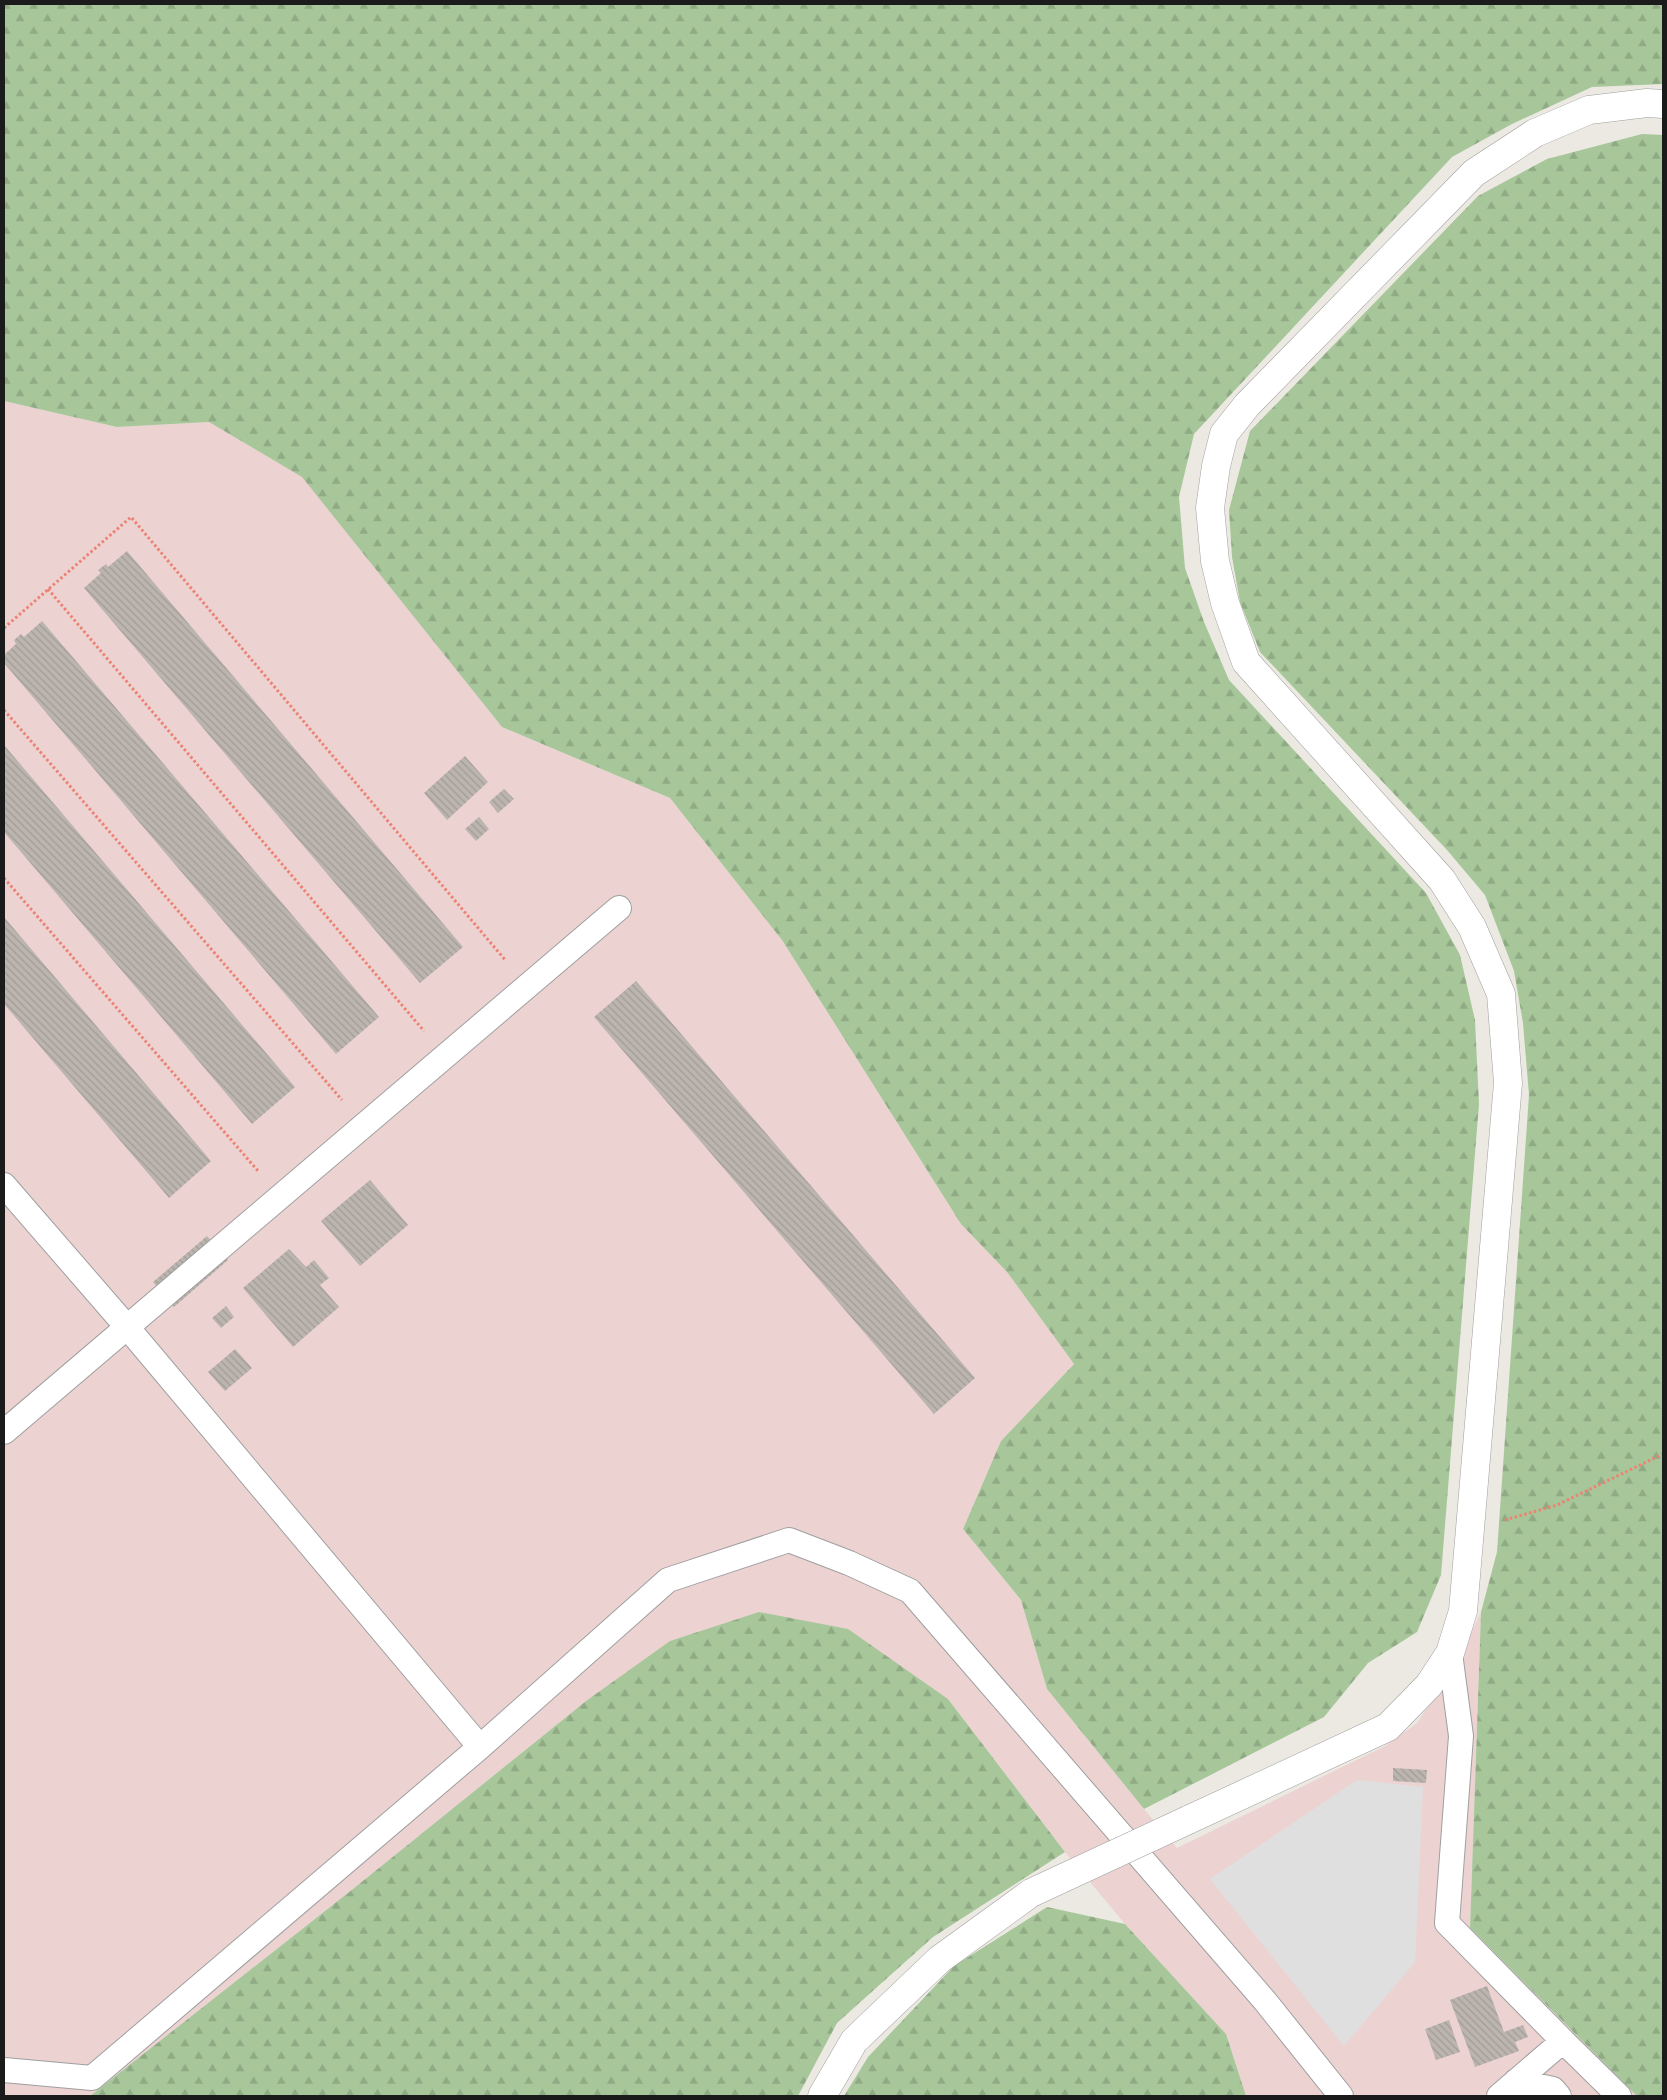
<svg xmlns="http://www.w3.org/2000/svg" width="1667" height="2100" viewBox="0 0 1667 2100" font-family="'Work Sans',sans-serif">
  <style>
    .commercial { fill: #ecd3d2 }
    .forest { fill: url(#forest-firs) }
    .parking { fill: #dfdfdf }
    .building { fill: url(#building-back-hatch) }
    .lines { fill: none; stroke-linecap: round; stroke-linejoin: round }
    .service-casing { stroke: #9f9f9f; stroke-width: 26 }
    .minor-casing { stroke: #9f9f9f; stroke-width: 29 }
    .path { stroke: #ec8273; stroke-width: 3; stroke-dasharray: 2.5 2.5; stroke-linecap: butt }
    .service { stroke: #fff; stroke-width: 24 }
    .minor { stroke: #fff; stroke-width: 28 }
    .minor-bridge-casing { stroke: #9f9f9f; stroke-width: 29; stroke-linecap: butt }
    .minor-bridge { stroke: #fff; stroke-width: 28 }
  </style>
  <defs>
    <pattern id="forest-firs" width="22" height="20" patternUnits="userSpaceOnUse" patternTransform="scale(1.25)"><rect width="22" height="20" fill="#a7c79a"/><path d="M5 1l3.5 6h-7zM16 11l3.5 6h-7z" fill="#8faa84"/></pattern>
    <pattern id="building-back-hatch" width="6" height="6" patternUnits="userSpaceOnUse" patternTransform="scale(1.25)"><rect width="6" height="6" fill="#bcb5af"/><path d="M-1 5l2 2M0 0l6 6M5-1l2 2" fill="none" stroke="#a19b96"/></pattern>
  </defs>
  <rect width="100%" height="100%" fill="#ece9e2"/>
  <!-- commercial -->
  <path class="commercial" d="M 4,401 L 117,427 L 209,422 L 303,477 L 502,727 L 670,798 L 782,940 L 961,1224 L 1007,1272 L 1074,1364 L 1001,1441 L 963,1529 L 1021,1600 L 1047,1689 L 1144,1809 L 1177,1848 L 1385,1746 L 1417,1723 L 1458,1660 L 1481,1612 L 1470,1928 L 1637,2096 L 1246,2096 L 1226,2034 L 1125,1924 L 1065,1852 L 948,1699 L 586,1701 L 353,1889 L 90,2096 L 4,2096 Z"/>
  <!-- forest -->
  <path class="forest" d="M 4,4 L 1663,4 L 1663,84 L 1592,87 L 1512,124 L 1452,157 L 1194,434 L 1179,497 L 1185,568 L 1204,622 L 1229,680 L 1426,893 L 1460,955 L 1475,1020 L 1479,1104 L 1441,1575 L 1417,1632 L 1368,1663 L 1324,1717 L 1144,1809 L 1047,1689 L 1021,1600 L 963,1529 L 1001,1441 L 1074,1364 L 1007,1272 L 961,1224 L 782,940 L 670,798 L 502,727 L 302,477 L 209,422 L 117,427 L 4,401 Z
    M 1642,134 L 1663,135 L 1663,2096 L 1637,2096 L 1470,1928 L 1481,1612 L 1497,1552 L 1529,1095 L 1523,1023 L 1514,971 L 1485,895 L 1447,850 L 1260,652 L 1240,602 L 1232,557 L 1229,510 L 1250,431 L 1478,196 L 1547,159 Z
    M 759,1612 L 848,1629 L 948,1699 L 1065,1852 L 933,1937 L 837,2023 L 798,2096 L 90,2096 L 353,1889 L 586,1701 L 670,1641 Z
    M 1047,1907 L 1125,1924 L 1226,2034 L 1246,2096 L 844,2096 L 868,2057 L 954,1966 Z"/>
  <!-- parking -->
  <path class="parking" d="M 1357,1780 L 1423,1787 L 1415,1962 L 1344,2046 L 1210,1879 Z"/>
  <!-- building -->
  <path class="building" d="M 127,551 L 463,947 L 420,983 L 84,588 L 101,573 L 98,570 L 106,564 L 108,567 Z
    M 42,621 L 379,1017 L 336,1054 L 4,663 L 4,655 L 16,644 L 14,640 L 21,634 L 24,637 Z
    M 4,745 L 295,1087 L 252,1124 L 4,832 Z
    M 465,756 L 488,782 L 447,820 L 424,793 Z
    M 504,789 L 514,799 L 498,813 L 489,802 Z
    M 479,817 L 489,829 L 476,841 L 465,829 Z
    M 4,917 L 211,1161 L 169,1198 L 4,1004 Z
    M 636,981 L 975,1378 L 934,1414 L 594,1017 Z
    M 370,1180 L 408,1225 L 360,1266 L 321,1221 Z
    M 207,1236 L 228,1260 L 174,1307 L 153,1282 Z
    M 289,1249 L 306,1267 L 314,1260 L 329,1278 L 320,1285 L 339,1307 L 293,1347 L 243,1288 Z
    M 226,1306 L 234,1317 L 221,1328 L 212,1318 Z
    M 235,1349 L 252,1368 L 225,1391 L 208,1372 Z
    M 1393,1768 L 1427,1770 L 1426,1783 L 1393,1781 Z
    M 1487,1986 L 1504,2032 L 1523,2025 L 1528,2037 L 1515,2042 L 1519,2051 L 1475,2067 L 1450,2000 Z
    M 1449,2020 L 1460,2052 L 1436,2060 L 1425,2029 Z"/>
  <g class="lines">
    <defs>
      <path id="service" d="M 4,1185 L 127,1327 L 480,1747 L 668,1580 L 789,1540 L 849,1563 L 910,1591 L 1265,2001 L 1341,2096
        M 4,1432 L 619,908
        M 1450,1653 L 1461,1736 L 1447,1923 L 1563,2041 L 1499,2096
        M 1563,2041 L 1619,2096
        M 4,2070 L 92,2078 L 480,1747
        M 1516,2081 L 1553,2089 L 1559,2096"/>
      <path id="minor" d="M 1188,1820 L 1388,1727 L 1429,1685 L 1450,1653 L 1463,1611 L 1508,1083 L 1501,994 L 1472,927 L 1442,880 L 1246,662 L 1225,603 L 1215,561 L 1210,508 L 1216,466 L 1224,434 L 1247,405 L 1474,173 L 1535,133 L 1589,110 L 1647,103 L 1663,104
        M 822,2096 L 854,2041 L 940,1959 L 1031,1893"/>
    </defs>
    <!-- service casing -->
    <use href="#service" class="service-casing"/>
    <!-- minor casing -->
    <use href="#minor" class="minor-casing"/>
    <!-- path -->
    <path class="path" d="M 48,589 L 424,1031
      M 4,628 L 131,517 L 506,961
      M 4,710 L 342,1100
      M 4,878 L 259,1172
      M 1505,1520 L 1557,1505 L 1663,1454"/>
    <!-- service -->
    <use href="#service" class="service"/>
    <!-- minor -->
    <use href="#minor" class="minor"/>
    <defs>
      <path id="minor-bridge" d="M 1031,1893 L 1188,1820"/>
    </defs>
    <!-- minor-bridge casing -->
    <use href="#minor-bridge" class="minor-bridge-casing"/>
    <!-- minor-bridge -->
    <use href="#minor-bridge" class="minor-bridge"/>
  </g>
  <!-- border -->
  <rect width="1667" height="2100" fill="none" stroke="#1b1b1b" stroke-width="10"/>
</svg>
